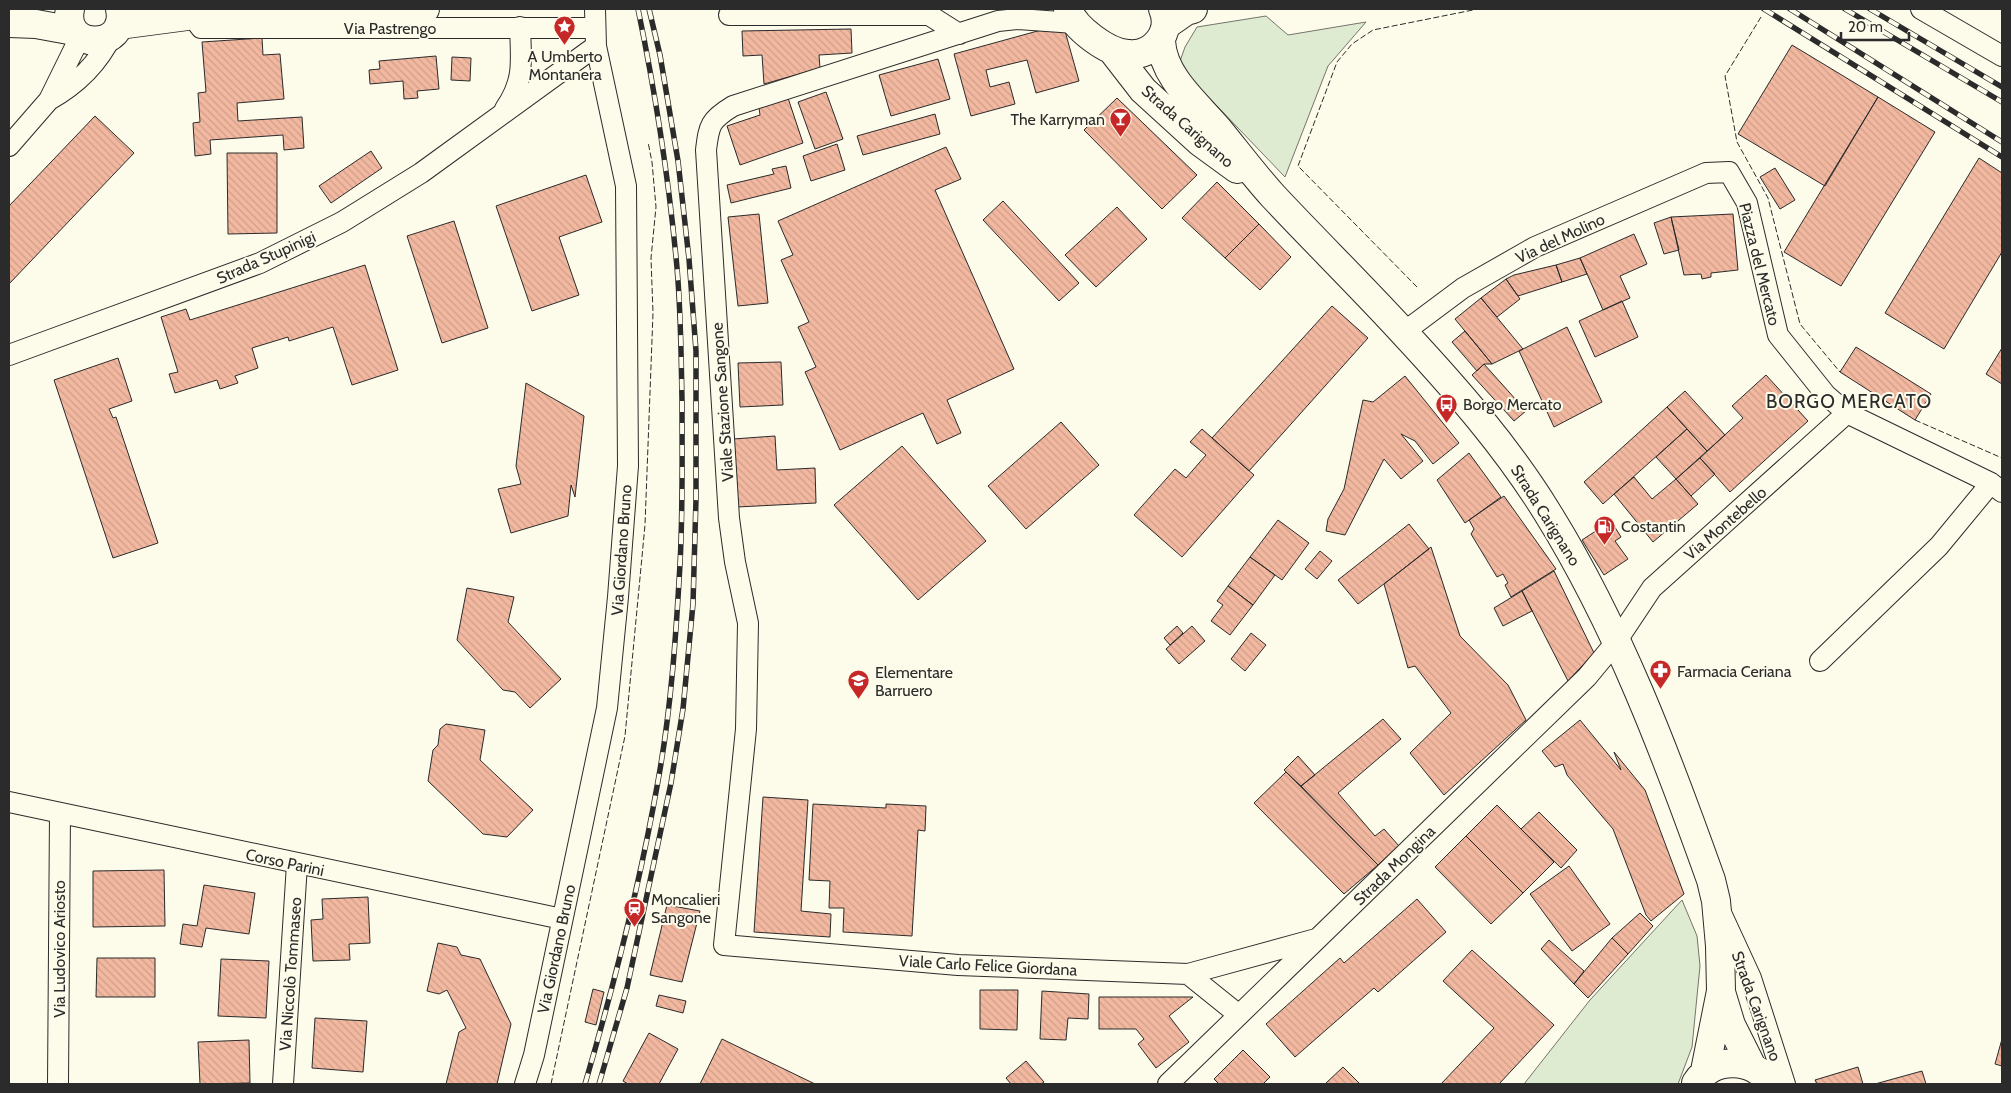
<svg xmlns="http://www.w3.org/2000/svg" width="2011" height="1093" viewBox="0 0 2011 1093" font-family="Cabin,sans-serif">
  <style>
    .green { fill: #deebd1; stroke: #74746e }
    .building { fill: url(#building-back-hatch); stroke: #2b2b2b }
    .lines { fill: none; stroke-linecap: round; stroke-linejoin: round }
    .street-casing { stroke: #2b2b2b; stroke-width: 22 }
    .secondary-casing { stroke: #2b2b2b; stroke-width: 30 }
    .street { stroke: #fdfbea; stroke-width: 20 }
    .secondary { stroke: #fdfbea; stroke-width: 28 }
    .rail-casing { stroke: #2b2b2b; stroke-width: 5.5 }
    .rail { stroke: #fdfbea; stroke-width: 4; stroke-dasharray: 11; stroke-linecap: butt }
    .fence { stroke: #2b2b2b; stroke-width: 1; stroke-dasharray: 6 2.5; stroke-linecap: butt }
    .labels { text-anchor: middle; stroke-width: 4; stroke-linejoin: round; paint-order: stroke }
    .street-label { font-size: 16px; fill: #2b2b2b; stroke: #fdfbea }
    .poi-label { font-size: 16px; fill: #2b2b2b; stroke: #fdfbea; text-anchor: start }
    .quarter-label { font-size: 19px; letter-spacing: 1px; fill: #2b2b2b; stroke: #fdfbea }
  </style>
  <defs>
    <pattern id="building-back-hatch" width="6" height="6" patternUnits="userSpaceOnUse" patternTransform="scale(1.25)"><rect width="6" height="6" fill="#f2b8a0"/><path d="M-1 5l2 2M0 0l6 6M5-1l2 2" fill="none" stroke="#d09e8a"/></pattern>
  </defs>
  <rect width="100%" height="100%" fill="#fdfbea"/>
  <!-- green -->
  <path class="green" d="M 1266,16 L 1288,35 L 1366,22 L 1328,66 L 1285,177 L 1193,81 L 1179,64 L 1185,47 L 1197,27 Z
    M 1682,900 L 1697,936 L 1700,966 L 1692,1047 L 1678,1084 L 1524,1084 L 1590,1000 Z"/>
  <!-- building -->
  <path class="building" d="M 1063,24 L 1079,81 L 1036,93 L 1027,60 L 986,70 L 990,87 L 1009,82 L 1015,104 L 971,116 L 954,54 Z
    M 851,29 L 852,53 L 819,55 L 820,68 L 764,84 L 762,55 L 743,56 L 742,31 Z
    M 262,38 L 263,55 L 280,54 L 284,99 L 237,103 L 238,121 L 302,117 L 304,148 L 284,150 L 283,135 L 210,140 L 211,154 L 195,156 L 193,123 L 200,122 L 198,93 L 206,92 L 202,42 Z
    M 1792,45 L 1878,97 L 1825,186 L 1738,134 Z
    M 436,56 L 439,89 L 417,91 L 418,98 L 404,99 L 403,81 L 370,84 L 369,70 L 380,69 L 379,61 Z
    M 452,57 L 471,58 L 470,81 L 451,80 Z
    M 938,59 L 950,99 L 891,116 L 879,75 Z
    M 826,92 L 843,139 L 815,149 L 798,102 Z
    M 1878,97 L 1935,132 L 1841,286 L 1784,252 Z
    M 788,98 L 803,143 L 740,165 L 727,126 L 760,115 L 759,108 Z
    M 1117,98 L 1197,175 L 1162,209 L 1084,130 Z
    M 935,114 L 940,134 L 863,155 L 857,136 Z
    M 95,116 L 134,153 L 9,284 L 9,206 Z
    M 837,144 L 845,170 L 811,181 L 803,156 Z
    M 946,147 L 961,179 L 935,190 L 1014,369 L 947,400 L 961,433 L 937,444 L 923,413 L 840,450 L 805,372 L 816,367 L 798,327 L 809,322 L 781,260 L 793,255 L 778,221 Z
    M 371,151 L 382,168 L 331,203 L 319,186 Z
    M 227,153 L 277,153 L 277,233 L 228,234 Z
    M 1979,158 L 2002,173 L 2002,252 L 1944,349 L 1885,313 Z
    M 786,166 L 791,188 L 731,203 L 727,185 L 774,174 L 772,169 Z
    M 1775,168 L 1795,200 L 1780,209 L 1760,177 Z
    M 586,175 L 602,222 L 559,237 L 579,295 L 532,311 L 496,206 Z
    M 1217,182 L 1259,224 L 1225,258 L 1182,218 Z
    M 1003,201 L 1079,283 L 1059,301 L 983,220 Z
    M 1117,207 L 1147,239 L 1096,287 L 1065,255 Z
    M 759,214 L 768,303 L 738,306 L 728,217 Z
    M 1733,214 L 1738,270 L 1711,273 L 1711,277 L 1702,279 L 1701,274 L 1684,275 L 1671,217 Z
    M 1671,217 L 1679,250 L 1664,254 L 1654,223 Z
    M 454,221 L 488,328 L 442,343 L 407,236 Z
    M 1259,224 L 1291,257 L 1260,290 L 1225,258 Z
    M 1634,234 L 1647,264 L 1620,276 L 1630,298 L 1603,310 L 1580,258 Z
    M 1580,258 L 1587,274 L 1562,282 L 1556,265 Z
    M 365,265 L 398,370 L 352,385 L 333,327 L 289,341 L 288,337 L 252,348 L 258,368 L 235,376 L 238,383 L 220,389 L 217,380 L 175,393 L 169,374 L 178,372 L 161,317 L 186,309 L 190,320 Z
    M 1556,265 L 1562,282 L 1518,296 L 1506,279 L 1514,275 Z
    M 1506,279 L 1520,299 L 1497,317 L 1481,298 Z
    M 1481,298 L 1523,349 L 1492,364 L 1455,319 Z
    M 1622,301 L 1638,337 L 1595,357 L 1579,321 Z
    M 1332,306 L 1368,338 L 1249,471 L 1212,438 Z
    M 1567,327 L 1602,402 L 1554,427 L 1519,351 Z
    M 1465,331 L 1492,364 L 1484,364 L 1477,371 L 1452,342 Z
    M 1856,347 L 1931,394 L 1915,420 L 1840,372 Z
    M 2002,348 L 2002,384 L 1986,374 Z
    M 118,358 L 132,401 L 109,409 L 113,418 L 116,417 L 158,543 L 113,558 L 54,380 Z
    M 781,362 L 783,405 L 740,407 L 738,363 Z
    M 1484,364 L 1526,411 L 1514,421 L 1472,375 Z
    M 1766,375 L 1808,421 L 1730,492 L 1700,458 L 1743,418 L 1732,406 Z
    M 1405,376 L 1459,443 L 1433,464 L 1415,441 L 1401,434 L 1423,461 L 1401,479 L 1384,459 L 1345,535 L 1326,531 L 1328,519 L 1344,489 L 1363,400 L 1373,402 Z
    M 526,383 L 584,416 L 575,497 L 571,485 L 568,516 L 511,533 L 498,489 L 521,484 L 516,466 Z
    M 1685,391 L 1725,435 L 1707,451 L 1667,407 Z
    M 1667,407 L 1687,429 L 1603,504 L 1584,482 Z
    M 1061,422 L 1099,465 L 1026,529 L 988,486 Z
    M 1202,429 L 1254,475 L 1182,557 L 1134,515 L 1175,469 L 1186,478 L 1206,455 L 1190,442 Z
    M 1687,429 L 1707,451 L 1676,479 L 1656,457 Z
    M 775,436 L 777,470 L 815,468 L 816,503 L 737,507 L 733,439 Z
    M 902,446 L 986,541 L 918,600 L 834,505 Z
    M 1469,453 L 1501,497 L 1465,523 L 1437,480 Z
    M 1700,458 L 1715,474 L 1691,496 L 1676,479 Z
    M 1634,477 L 1652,499 L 1676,479 L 1698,504 L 1653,542 L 1614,494 Z
    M 1504,496 L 1556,569 L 1511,597 L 1505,585 L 1508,583 L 1503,574 L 1497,577 L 1471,534 L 1474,529 L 1469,520 Z
    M 1278,520 L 1309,543 L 1282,580 L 1250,557 Z
    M 1611,521 L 1621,537 L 1615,541 L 1628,559 L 1604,575 L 1582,540 Z
    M 1409,524 L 1429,549 L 1358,604 L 1338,580 Z
    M 1431,547 L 1460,636 L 1508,685 L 1526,720 L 1444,795 L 1410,753 L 1451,713 L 1415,666 L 1408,668 L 1384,584 Z
    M 1320,551 L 1332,561 L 1317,579 L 1305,569 Z
    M 1250,557 L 1275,575 L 1253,605 L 1228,586 Z
    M 1554,571 L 1594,653 L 1568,681 L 1522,591 Z
    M 1228,586 L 1253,605 L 1230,635 L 1211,621 L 1223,605 L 1217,601 Z
    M 467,588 L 514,597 L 508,622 L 561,679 L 530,708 L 515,692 L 503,690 L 457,640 Z
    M 1522,591 L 1532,611 L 1503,626 L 1494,608 Z
    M 1177,626 L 1183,633 L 1170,645 L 1164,638 Z
    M 1192,626 L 1205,641 L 1179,664 L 1166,649 Z
    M 1251,633 L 1266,645 L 1245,671 L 1231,659 Z
    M 1383,719 L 1401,739 L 1338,793 L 1375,836 L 1384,829 L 1399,846 L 1378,865 L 1301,786 Z
    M 1580,720 L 1621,770 L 1614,752 L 1645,790 L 1684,894 L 1651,921 L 1646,915 L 1613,829 L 1567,775 L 1563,764 L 1555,767 L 1542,751 Z
    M 446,724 L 485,730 L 480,760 L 533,810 L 507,837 L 483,834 L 428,781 L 433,750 L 438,745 L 440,729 Z
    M 1298,756 L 1315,775 L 1301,786 L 1284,770 Z
    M 1286,772 L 1378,865 L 1344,894 L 1254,803 Z
    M 763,797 L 808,800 L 801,911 L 831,914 L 830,937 L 754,932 Z
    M 813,804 L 886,808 L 886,804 L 926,806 L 925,831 L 918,830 L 912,936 L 843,932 L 844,908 L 829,908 L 830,881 L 809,880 Z
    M 1497,805 L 1554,862 L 1523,893 L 1466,836 Z
    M 1539,812 L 1577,850 L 1561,868 L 1521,829 Z
    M 1466,836 L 1523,893 L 1491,924 L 1435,867 Z
    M 1569,866 L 1610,924 L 1572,951 L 1530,894 Z
    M 164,870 L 165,926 L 93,927 L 93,871 Z
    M 204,885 L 255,893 L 249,934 L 206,928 L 202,947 L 180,944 L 183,924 L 197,926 Z
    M 368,897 L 370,943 L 349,944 L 350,960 L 313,961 L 311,920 L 323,919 L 322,899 Z
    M 1417,899 L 1446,932 L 1378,992 L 1374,988 L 1295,1057 L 1266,1024 L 1340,958 L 1344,963 Z
    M 667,905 L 700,911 L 682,982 L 650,975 Z
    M 1640,913 L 1653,926 L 1628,954 L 1612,938 Z
    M 1612,938 L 1628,954 L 1588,998 L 1574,984 Z
    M 1549,940 L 1584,971 L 1574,984 L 1541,949 Z
    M 438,943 L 457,947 L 461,955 L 480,959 L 511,1024 L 497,1084 L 446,1084 L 459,1032 L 466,1028 L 447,990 L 439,994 L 427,991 Z
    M 1472,950 L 1554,1025 L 1499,1084 L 1441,1084 L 1494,1028 L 1443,981 Z
    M 97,958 L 155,958 L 155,997 L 96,997 Z
    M 221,959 L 269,961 L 266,1018 L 218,1016 Z
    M 593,989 L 604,992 L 596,1025 L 585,1022 Z
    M 980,990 L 1018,990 L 1017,1030 L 980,1029 Z
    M 1042,991 L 1089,994 L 1088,1019 L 1068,1018 L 1066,1040 L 1040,1039 Z
    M 659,995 L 686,1001 L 683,1013 L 656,1006 Z
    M 1099,997 L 1193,997 L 1169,1016 L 1189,1042 L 1156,1068 L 1138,1044 L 1144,1039 L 1136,1029 L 1099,1029 Z
    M 315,1018 L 367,1021 L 363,1072 L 312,1068 Z
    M 649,1033 L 678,1049 L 659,1084 L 628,1084 L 623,1081 Z
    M 722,1039 L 815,1084 L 700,1084 Z
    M 2002,1039 L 2002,1066 L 1995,1064 Z
    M 249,1040 L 250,1083 L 200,1084 L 198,1042 Z
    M 1243,1050 L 1270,1077 L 1263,1084 L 1219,1084 L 1214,1079 Z
    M 1026,1061 L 1044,1082 L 1041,1084 L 1011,1084 L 1006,1078 Z
    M 1343,1067 L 1360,1084 L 1325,1084 Z
    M 1858,1067 L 1863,1084 L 1817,1084 L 1815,1080 Z
    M 1922,1071 L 1926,1084 L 1875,1084 Z"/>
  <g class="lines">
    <defs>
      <path id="street" d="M 191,9 L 191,15 L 201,28 L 595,28
        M 1921,9 L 2002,56
        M 729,15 L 929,15 L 959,34
        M 1075,23 L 1018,19 L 998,21 L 733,106 C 710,120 709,125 706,150 L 729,518 L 735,562 L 748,623 L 746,729 L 724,945 L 958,965 L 1188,974 L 1239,1015
        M 49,100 C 78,84 98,64 112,35
        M 505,109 C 525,80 521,61 520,27
        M 9,146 L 49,100 L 80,37
        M 1404,332 L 1463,288 L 1535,247 L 1706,173 L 1729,172 L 1747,203 L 1778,335 L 1826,395 L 1847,413 L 1991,483 L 2002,492
        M 9,355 L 260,263 L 342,222 L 421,173 L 596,46
        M 1820,661 L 1939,546 L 1991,483
        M 9,802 L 562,919
        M 1722,915 L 1751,978 L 1785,1084
        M 1188,974 L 1316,939
        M 58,1084 L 60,813
        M 283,1084 L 297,864
        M 525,1084 L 534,1055 L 607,708 L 618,597 L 628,466 L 626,186 L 596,46 L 595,9
        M 1168,1084 L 1587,677 L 1616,642 L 1652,588 L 1847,413"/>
      <path id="secondary" d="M 70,9 C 61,51 129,51 120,9
        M 1068,9 C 1074,28 1108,53 1128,54 C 1153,57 1173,32 1163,9
        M 9,23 L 36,24 L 74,31
        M 119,25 L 210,13 L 425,9
        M 1166,25 L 1186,11 L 1193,9
        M 1161,41 C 1163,77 1196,103 1218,129 C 1236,151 1254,175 1273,196 C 1316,242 1361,286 1404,333 C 1456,389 1507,447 1547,512 C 1618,626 1666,754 1711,880 L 1716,901 L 1720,946 L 1721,991 L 1705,1071
        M 1112,50 L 1143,90 L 1200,142 L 1237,169
        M 1721,992 L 1731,1025 L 1752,1067
        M 1696,1083 C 1713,1056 1754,1057 1770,1084"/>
    </defs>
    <!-- street casing -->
    <use href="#street" class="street-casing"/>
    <!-- secondary casing -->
    <use href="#secondary" class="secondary-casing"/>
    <!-- street -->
    <use href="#street" class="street"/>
    <!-- secondary -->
    <use href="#secondary" class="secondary"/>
    <defs>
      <path id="rail" d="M 1764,9 L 2002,157
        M 1790,9 L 2002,142
        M 1845,9 L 2002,102
        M 1870,9 L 2002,87
        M 585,1084 C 614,985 640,884 658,781 C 671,710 676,636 680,564 C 683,509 682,454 682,400 C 681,352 681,305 676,257 C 668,174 655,91 638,9
        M 599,1084 L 627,988 L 671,783 L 683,709 L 693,604 L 696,499 L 696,351 L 689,259 L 678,161 L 660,55 L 649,9"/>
    </defs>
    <!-- rail casing -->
    <use href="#rail" class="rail-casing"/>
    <!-- rail -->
    <use href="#rail" class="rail"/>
    <!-- fence -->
    <path class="fence" d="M 1761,17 L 1725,76 L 1737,142 L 1768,198 L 1800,324 L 1840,372
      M 1417,287 L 1298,166 L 1337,62 L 1352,44 L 1373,30 L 1478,9
      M 1915,420 L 2002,458
      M 551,1084 L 625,736 L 645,525 L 653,313 L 651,258 L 656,207 L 652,162 L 648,142"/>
  </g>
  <!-- icons -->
  <defs>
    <symbol id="sight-pin" viewBox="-11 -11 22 30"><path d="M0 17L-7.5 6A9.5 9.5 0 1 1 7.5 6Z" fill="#c62828" stroke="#fdfbea"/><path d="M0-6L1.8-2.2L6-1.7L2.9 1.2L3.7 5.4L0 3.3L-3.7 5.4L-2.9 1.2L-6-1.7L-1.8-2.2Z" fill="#fff"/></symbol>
    <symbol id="bar-pin" viewBox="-11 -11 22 30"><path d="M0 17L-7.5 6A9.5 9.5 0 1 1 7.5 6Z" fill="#c62828" stroke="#fdfbea"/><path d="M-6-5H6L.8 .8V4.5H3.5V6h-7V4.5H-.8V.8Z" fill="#fff"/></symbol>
    <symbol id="bus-pin" viewBox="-11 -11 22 30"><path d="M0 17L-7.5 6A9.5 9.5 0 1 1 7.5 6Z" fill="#c62828" stroke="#fdfbea"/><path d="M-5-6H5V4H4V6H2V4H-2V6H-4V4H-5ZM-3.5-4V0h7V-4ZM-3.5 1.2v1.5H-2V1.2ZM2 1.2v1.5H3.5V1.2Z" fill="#fff"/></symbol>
    <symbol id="fuel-pin" viewBox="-11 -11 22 30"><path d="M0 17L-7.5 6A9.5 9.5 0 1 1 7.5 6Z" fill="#c62828" stroke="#fdfbea"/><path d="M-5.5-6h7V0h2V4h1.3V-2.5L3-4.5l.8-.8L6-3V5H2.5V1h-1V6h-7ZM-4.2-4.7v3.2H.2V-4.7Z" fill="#fff"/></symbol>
    <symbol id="pharmacy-pin" viewBox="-11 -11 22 30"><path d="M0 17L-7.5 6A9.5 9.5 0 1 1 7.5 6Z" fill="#c62828" stroke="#fdfbea"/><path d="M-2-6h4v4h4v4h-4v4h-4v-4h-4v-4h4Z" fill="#fff"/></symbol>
    <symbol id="school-pin" viewBox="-11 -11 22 30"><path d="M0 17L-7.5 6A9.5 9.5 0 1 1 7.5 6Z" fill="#c62828" stroke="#fdfbea"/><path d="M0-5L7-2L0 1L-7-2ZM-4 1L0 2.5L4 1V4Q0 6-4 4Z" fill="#fff"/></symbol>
    <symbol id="station-pin" viewBox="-11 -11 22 30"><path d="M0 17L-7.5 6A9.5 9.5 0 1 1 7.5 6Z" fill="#c62828" stroke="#fdfbea"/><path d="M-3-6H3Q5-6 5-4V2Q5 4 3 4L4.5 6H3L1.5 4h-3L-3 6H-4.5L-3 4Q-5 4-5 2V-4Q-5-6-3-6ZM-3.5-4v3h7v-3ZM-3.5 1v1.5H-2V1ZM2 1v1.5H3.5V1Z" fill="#fff"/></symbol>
  </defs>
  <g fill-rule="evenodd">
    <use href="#sight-pin" x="552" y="14" width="25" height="34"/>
    <use href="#bar-pin" x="1108" y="106" width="25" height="34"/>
    <use href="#bus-pin" x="1434" y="392" width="25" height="34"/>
    <use href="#fuel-pin" x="1592" y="514" width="25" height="34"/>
    <use href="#pharmacy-pin" x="1648" y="658" width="25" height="34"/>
    <use href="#school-pin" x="846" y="668" width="25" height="34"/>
    <use href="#station-pin" x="622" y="896" width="25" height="34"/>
  </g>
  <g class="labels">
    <!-- street labels -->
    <g class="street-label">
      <text x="390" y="34">Via Pastrengo</text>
      <text transform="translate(1188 126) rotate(41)" y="6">Strada Carignano</text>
      <text transform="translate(1560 238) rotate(-25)" y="6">Via del Molino</text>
      <text transform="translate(266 257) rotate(-24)" y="6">Strada Stupinigi</text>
      <text transform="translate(1760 264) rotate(76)" y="6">Piazza del Mercato</text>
      <text transform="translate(722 402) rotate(-94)" y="6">Viale Stazione Sangone</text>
      <text transform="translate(1546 515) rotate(58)" y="6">Strada Carignano</text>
      <text transform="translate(1725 523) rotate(-41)" y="6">Via Montebello</text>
      <text transform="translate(621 550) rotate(-86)" y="6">Via Giordano Bruno</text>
      <text transform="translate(285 862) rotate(12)" y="6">Corso Parini</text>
      <text transform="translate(1394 865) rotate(-44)" y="6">Strada Mongina</text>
      <text transform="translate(59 949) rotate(-90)" y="6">Via Ludovico Ariosto</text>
      <text transform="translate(556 949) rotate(-78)" y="6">Via Giordano Bruno</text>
      <text transform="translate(988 965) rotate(3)" y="6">Viale Carlo Felice Giordana</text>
      <text transform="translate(290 974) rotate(-86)" y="6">Via Niccolò Tommaseo</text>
      <text transform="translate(1757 1006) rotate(70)" y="6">Strada Carignano</text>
    </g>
    <!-- poi labels -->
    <g class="poi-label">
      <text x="565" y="62" text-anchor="middle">A Umberto<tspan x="565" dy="18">Montanera</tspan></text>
      <text x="1105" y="125" text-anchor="end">The Karryman</text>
      <text x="1463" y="410">Borgo Mercato</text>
      <text x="1621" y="532">Costantin</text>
      <text x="1677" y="677">Farmacia Ceriana</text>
      <text x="875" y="678">Elementare<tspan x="875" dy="18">Barruero</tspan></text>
      <text x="651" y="905">Moncalieri<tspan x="651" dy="18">Sangone</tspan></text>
    </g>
    <!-- quarter labels -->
    <g class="quarter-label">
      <text x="1849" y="408">BORGO MERCATO</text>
    </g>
  </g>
  <!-- border -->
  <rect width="2011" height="1093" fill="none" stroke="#2b2b2b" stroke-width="20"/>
  <!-- scale -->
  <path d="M1841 32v8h68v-8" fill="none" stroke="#2b2b2b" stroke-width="2.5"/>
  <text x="1848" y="32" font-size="15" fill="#2b2b2b" stroke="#fdfbea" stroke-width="4" paint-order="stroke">20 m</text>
</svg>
